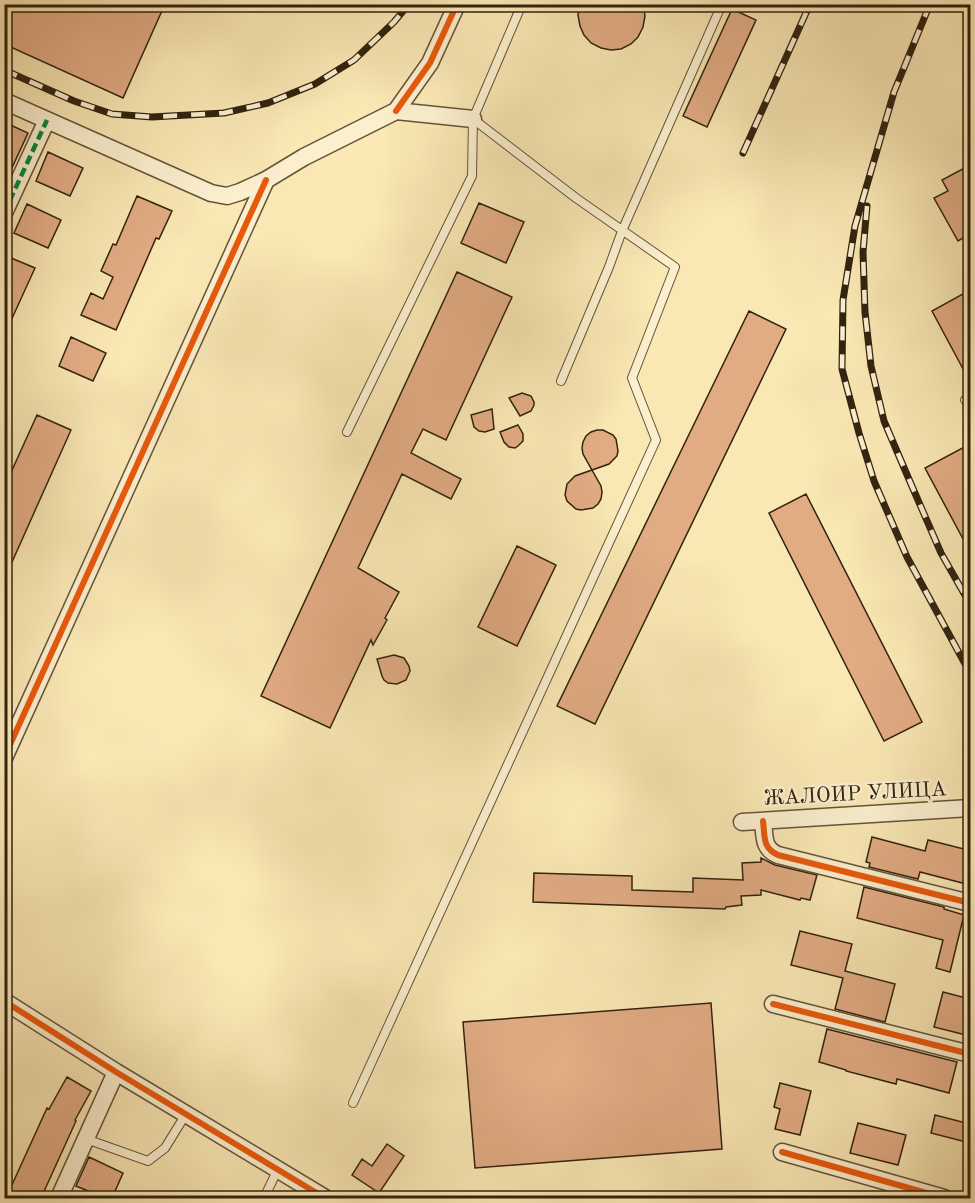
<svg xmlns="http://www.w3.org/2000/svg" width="975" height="1203" viewBox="0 0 975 1203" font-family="'Old Standard TT',serif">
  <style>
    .building { fill: #e1ab84; stroke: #32230f; stroke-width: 1.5 }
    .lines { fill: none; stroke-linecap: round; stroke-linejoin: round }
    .service-casing { stroke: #645438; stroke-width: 10 }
    .minor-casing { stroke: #645438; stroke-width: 19 }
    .service { stroke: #fbefce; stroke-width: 8 }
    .minor { stroke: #fbefce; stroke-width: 16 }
    .rail-casing { stroke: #32230f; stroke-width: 7 }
    .rail { stroke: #fbefce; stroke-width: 4.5; stroke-dasharray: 14; stroke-linecap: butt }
    .quiet { stroke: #00873e; stroke-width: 4.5; stroke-dasharray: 9 4.5; stroke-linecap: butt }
    .cycleway-casing { stroke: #fbefce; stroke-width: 10 }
    .cycleway { stroke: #e8590c; stroke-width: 6 }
    .labels { text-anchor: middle; stroke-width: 5; stroke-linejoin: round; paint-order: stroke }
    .street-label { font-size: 21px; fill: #32230f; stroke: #fbefce }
  </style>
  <rect width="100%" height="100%" fill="#f9e7b4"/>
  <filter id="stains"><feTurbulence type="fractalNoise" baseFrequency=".00333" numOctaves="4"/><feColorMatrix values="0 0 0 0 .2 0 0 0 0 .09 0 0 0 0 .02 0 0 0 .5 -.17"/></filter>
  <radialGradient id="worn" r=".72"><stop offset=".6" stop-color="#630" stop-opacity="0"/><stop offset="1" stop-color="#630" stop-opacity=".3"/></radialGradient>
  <!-- building -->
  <path class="building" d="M 4,4 L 165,4 L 123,98 L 4,44 Z
    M 580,4 L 643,4 L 645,16 L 643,27 L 638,37 L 631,44 L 621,49 L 611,50 L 601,48 L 591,43 L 584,35 L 580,26 L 578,15 Z
    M 732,9 L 756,20 L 707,127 L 683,116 Z
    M 4,122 L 28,133 L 4,185 Z
    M 48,152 L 83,168 L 70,196 L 36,181 Z
    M 970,165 L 970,234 L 958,241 L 934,198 L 948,191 L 942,180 Z
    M 137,196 L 172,211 L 159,239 L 156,238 L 116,330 L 81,315 L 91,293 L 103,299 L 113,277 L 101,271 L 113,244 L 116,245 Z
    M 479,203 L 524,222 L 506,263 L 461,243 Z
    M 27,204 L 61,220 L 48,248 L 14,233 Z
    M 4,255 L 35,268 L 4,336 Z
    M 457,272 L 512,297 L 446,440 L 423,429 L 411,453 L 461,479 L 451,499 L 402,474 L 358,568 L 399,592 L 385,618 L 387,620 L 373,645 L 371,640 L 330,728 L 261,696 Z
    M 970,290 L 970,382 L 932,311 Z
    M 749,311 L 786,329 L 595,724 L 557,706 Z
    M 71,337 L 106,353 L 93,381 L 59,366 Z
    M 522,393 L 531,396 L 534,402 L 534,405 L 531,411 L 520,416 L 509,398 Z
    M 492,409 L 494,429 L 485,432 L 479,431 L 474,427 L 471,415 Z
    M 37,415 L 71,430 L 4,580 L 4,488 Z
    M 518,425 L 523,434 L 523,441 L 518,446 L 515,448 L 509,447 L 504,442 L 500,432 Z
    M 597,430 L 603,430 L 613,435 L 616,439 L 618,451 L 617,456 L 609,464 L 592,470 L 583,454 L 582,448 L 583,442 L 586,436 L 591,432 Z
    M 970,444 L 970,552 L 925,468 Z
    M 592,470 L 601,486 L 602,492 L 601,499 L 598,504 L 593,508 L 581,510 L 576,509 L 567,501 L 565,495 L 567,484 L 575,476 Z
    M 806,494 L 922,722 L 884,741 L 769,513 Z
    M 517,546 L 556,565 L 517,646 L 478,627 Z
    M 394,655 L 404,658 L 409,666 L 410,671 L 406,680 L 397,684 L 388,683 L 384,680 L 382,676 L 377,659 Z
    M 872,837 L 925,851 L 928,840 L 968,850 L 967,855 L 970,856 L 970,885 L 920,872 L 918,879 L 869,867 L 870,863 L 866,862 Z
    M 761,858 L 775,865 L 817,875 L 810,900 L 801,898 L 800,900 L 761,890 L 761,895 L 741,896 L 742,905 L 726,907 L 725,909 L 533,902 L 534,873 L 632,876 L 632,890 L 693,892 L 693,878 L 743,880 L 742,863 L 761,862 Z
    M 864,887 L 944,907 L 944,909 L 964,915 L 950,972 L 936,968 L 943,940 L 857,918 Z
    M 800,931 L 852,944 L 845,971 L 895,984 L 885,1022 L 835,1009 L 843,978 L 791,965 Z
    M 943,992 L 970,999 L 970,1036 L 934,1027 Z
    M 711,1003 L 722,1149 L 475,1168 L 463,1022 Z
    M 827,1029 L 957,1062 L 949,1093 L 897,1079 L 896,1084 L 846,1071 L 846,1070 L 819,1062 Z
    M 67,1077 L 91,1091 L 75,1120 L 76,1121 L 41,1198 L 6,1198 L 47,1108 L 49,1109 Z
    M 780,1083 L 811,1091 L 800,1135 L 775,1129 L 780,1109 L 774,1107 Z
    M 935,1115 L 970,1124 L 970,1143 L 931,1133 Z
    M 858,1123 L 906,1135 L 898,1165 L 850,1153 Z
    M 387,1144 L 404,1156 L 379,1193 L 352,1175 L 362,1159 L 372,1166 Z
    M 89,1157 L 123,1173 L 112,1198 L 105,1198 L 76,1186 Z"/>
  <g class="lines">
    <defs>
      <path id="service" d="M 561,381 L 609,267 L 622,231 L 722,4
        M 965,400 L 970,396
        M 347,432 L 472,176 L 473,119 L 522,4
        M 353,1103 L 656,440 L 632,378 L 675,267 L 576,198 L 473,119
        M 86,1139 L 148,1161 L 165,1148 L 186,1114
        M 264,1198 L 278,1169"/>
      <path id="minor" d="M 4,101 L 211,193 L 227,196 L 240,192 L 266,180 L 304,157 L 396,111 L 473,119
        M 396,111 L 430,63 L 457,4
        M 4,213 L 47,120
        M 4,758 L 266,180
        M 763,821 C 765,836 762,848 778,855 L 970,903
        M 742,822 L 970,808
        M 4,1001 L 116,1072 L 325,1198
        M 773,1004 L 970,1054
        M 782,1152 L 944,1198
        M 59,1198 L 116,1072"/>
    </defs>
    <!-- service casing -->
    <use href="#service" class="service-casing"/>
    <!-- minor casing -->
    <use href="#minor" class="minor-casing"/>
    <!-- service -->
    <use href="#service" class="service"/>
    <!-- minor -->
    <use href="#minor" class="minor"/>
    <defs>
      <path id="rail" d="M 930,4 L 894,92 L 855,226 L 843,300 L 842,369 L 859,433 L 874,481 L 907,557 L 970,673
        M 4,70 L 74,101 L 112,114 L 152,117 L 224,113 L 268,103 L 315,84 L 354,60 L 394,22 L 409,4
        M 743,153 L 810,4
        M 867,206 L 863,252 L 865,312 L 871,366 L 884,421 L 911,484 L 941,553 L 970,604"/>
    </defs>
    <!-- rail casing -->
    <use href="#rail" class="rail-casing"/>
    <!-- rail -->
    <use href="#rail" class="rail"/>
    <!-- quiet -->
    <path class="quiet" d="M 4,213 L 47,120"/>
    <defs>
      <path id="cycleway" d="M 396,111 L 430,63 L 457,4
        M 4,758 L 266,180
        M 763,821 C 765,836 762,848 778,855 L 970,903
        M 4,1001 L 116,1072 L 325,1198
        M 773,1004 L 970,1054
        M 782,1152 L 944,1198"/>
    </defs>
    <!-- cycleway casing -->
    <use href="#cycleway" class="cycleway-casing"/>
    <!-- cycleway -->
    <use href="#cycleway" class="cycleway"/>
  </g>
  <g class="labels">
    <!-- street labels -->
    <g class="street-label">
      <text transform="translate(855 793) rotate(-3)" y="7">ЖАЛОИР УЛИЦА</text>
    </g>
  </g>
  <!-- margin -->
  <rect width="975" height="1203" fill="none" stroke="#f9e7b4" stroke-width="24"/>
  <rect x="6" y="6" width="963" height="1191" fill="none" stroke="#32230f" stroke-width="3"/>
  <rect x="12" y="12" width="951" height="1179" fill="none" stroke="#32230f" stroke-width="1.5"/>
  <rect width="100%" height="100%" filter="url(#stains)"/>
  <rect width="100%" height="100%" fill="url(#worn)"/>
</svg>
